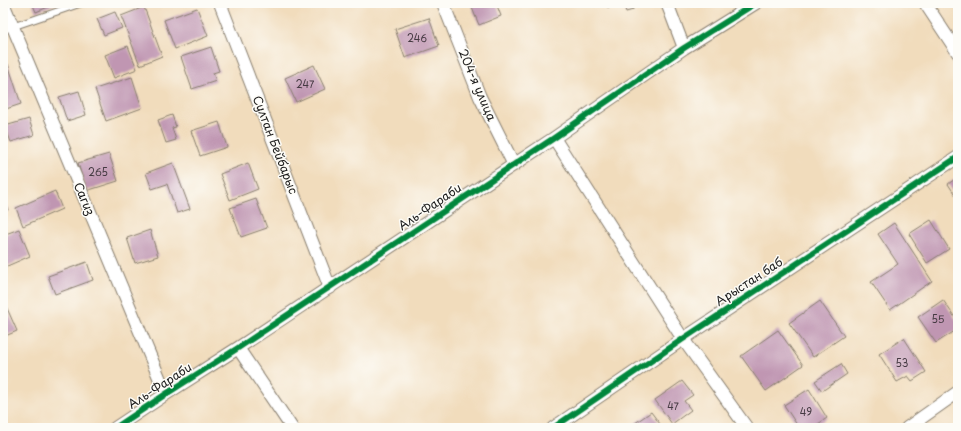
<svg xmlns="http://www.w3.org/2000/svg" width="961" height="431" viewBox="0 0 961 431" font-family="'Playpen Sans',sans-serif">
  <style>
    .building { fill: #c096b2 }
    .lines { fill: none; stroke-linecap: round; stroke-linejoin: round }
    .lane-casing { stroke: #867c6c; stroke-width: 8 }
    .street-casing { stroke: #867c6c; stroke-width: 14 }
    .lane { stroke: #fff; stroke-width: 6 }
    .street { stroke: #fff; stroke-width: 12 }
    .cycleway-casing { stroke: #fdfcf7; stroke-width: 8 }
    .cycleway { stroke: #00873e; stroke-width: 6 }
    .labels { text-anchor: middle; stroke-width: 3; stroke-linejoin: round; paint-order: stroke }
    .number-label { font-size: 10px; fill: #453a42 }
    .street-label { font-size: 12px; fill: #1c1c1c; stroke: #fdfcf7 }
  </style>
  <rect width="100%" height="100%" fill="#fdfcf7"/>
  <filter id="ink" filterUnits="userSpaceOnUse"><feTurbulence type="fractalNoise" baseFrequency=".025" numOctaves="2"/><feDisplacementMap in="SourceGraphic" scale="8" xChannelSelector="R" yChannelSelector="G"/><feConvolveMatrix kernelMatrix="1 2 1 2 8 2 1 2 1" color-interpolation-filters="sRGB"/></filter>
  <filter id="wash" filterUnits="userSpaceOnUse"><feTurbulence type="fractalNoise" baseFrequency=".012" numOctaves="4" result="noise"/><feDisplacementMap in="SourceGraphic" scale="16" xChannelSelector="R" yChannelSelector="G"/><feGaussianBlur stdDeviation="0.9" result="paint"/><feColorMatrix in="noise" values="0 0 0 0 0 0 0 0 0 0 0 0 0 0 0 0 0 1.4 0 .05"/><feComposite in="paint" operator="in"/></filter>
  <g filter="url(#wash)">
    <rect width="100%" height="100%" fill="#f1dcbc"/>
    <g id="blocks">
      <!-- building -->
      <path class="building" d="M 32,3 L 58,3 L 36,12 Z
        M 470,3 L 496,3 L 501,16 L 479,25 Z
        M 607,3 L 631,3 L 633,10 L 626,12 L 623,4 L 608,8 Z
        M 144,7 L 162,56 L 140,65 L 121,16 Z
        M 197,8 L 208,36 L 175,49 L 164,20 Z
        M 115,12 L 122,28 L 104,35 L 97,19 Z
        M 429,18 L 439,46 L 405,58 L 395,29 Z
        M 128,46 L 137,69 L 114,78 L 105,55 Z
        M 211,47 L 219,71 L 213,73 L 216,81 L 192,89 L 181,57 Z
        M 8,64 L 21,104 L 3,110 L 3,66 Z
        M 314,65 L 325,89 L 296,102 L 285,78 Z
        M 132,77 L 142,108 L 106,121 L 95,89 Z
        M 79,91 L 86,115 L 67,121 L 59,97 Z
        M 172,115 L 176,127 L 172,128 L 176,140 L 166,143 L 158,120 Z
        M 29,119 L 34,135 L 11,142 L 5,126 Z
        M 219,122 L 227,147 L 200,156 L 191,131 Z
        M 109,154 L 118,181 L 86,191 L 78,163 Z
        M 173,163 L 190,209 L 177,213 L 167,184 L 152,189 L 146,173 Z
        M 248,163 L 258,189 L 230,200 L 220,174 Z
        M 958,177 L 958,199 L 948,184 Z
        M 55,191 L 62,209 L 23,226 L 16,208 Z
        M 3,197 L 8,210 L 3,212 Z
        M 256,199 L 267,228 L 241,237 L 230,208 Z
        M 931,220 L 949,249 L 927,263 L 909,234 Z
        M 894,223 L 932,281 L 890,310 L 871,282 L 898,264 L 878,234 Z
        M 19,229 L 30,256 L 5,267 L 3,263 L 3,235 Z
        M 150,230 L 158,256 L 135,263 L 127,238 Z
        M 87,262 L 93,280 L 55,294 L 48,276 Z
        M 943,300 L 958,322 L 958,329 L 936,343 L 918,317 Z
        M 820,301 L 844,336 L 813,357 L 789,323 Z
        M 6,306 L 17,331 L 3,337 L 3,307 Z
        M 778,330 L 803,365 L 766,391 L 741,356 Z
        M 904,338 L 926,372 L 912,381 L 908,376 L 897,382 L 879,354 Z
        M 841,364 L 847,374 L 822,391 L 815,381 Z
        M 682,381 L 693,395 L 684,401 L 691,410 L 672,424 L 655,400 Z
        M 809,389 L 827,418 L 812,428 L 799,428 L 784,405 Z
        M 651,412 L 663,428 L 628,428 Z"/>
    </g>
  </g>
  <g filter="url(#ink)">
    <use href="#blocks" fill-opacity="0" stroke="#867c6c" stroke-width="1"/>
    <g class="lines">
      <defs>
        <path id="lane" d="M 3,30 L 82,3"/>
        <path id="street" d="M 3,3 L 166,394
          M 220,3 L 330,288
          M 443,3 L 480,97 L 514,165
          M 667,3 L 684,48
          M 925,3 L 958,53
          M 554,138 L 683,339 L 747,428
          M 238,348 L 292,428
          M 115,428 L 166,394 L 238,348 L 554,138 L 684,48 L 756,3
          M 553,428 L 683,339 L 958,157
          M 907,428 L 958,392"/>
      </defs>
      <!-- lane casing -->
      <use href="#lane" class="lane-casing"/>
      <!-- street casing -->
      <use href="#street" class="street-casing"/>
      <!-- lane -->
      <use href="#lane" class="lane"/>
      <!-- street -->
      <use href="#street" class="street"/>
      <defs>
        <path id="cycleway" d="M 115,428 L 166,394 L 238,348 L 554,138 L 684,48 L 756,3
          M 553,428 L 683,339 L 958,157"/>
      </defs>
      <!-- cycleway casing -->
      <use href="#cycleway" class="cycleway-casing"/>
      <!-- cycleway -->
      <use href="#cycleway" class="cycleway"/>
    </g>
  </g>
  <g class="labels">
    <!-- number labels -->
    <g class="number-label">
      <text x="417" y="42">246</text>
      <text x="305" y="88">247</text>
      <text x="98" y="176">265</text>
      <text x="938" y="323">55</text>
      <text x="902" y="367">53</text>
      <text x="673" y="410">47</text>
      <text x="806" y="416">49</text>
    </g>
    <!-- street labels -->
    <g class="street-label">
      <text transform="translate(477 85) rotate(67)" y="4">204-я улица</text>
      <text transform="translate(275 145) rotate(69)" y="4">Султан Бейбарыс</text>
      <text transform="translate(84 199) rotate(67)" y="4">Сагиз</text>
      <text transform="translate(430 207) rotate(-34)" y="4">Аль-Фараби</text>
      <text transform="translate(749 282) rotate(-33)" y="4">Арыстан баб</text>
      <text transform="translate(160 386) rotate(-33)" y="4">Аль-Фараби</text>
    </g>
  </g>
  <!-- margin -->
  <rect width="961" height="431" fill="none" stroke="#fdfcf7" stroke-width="16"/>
</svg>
